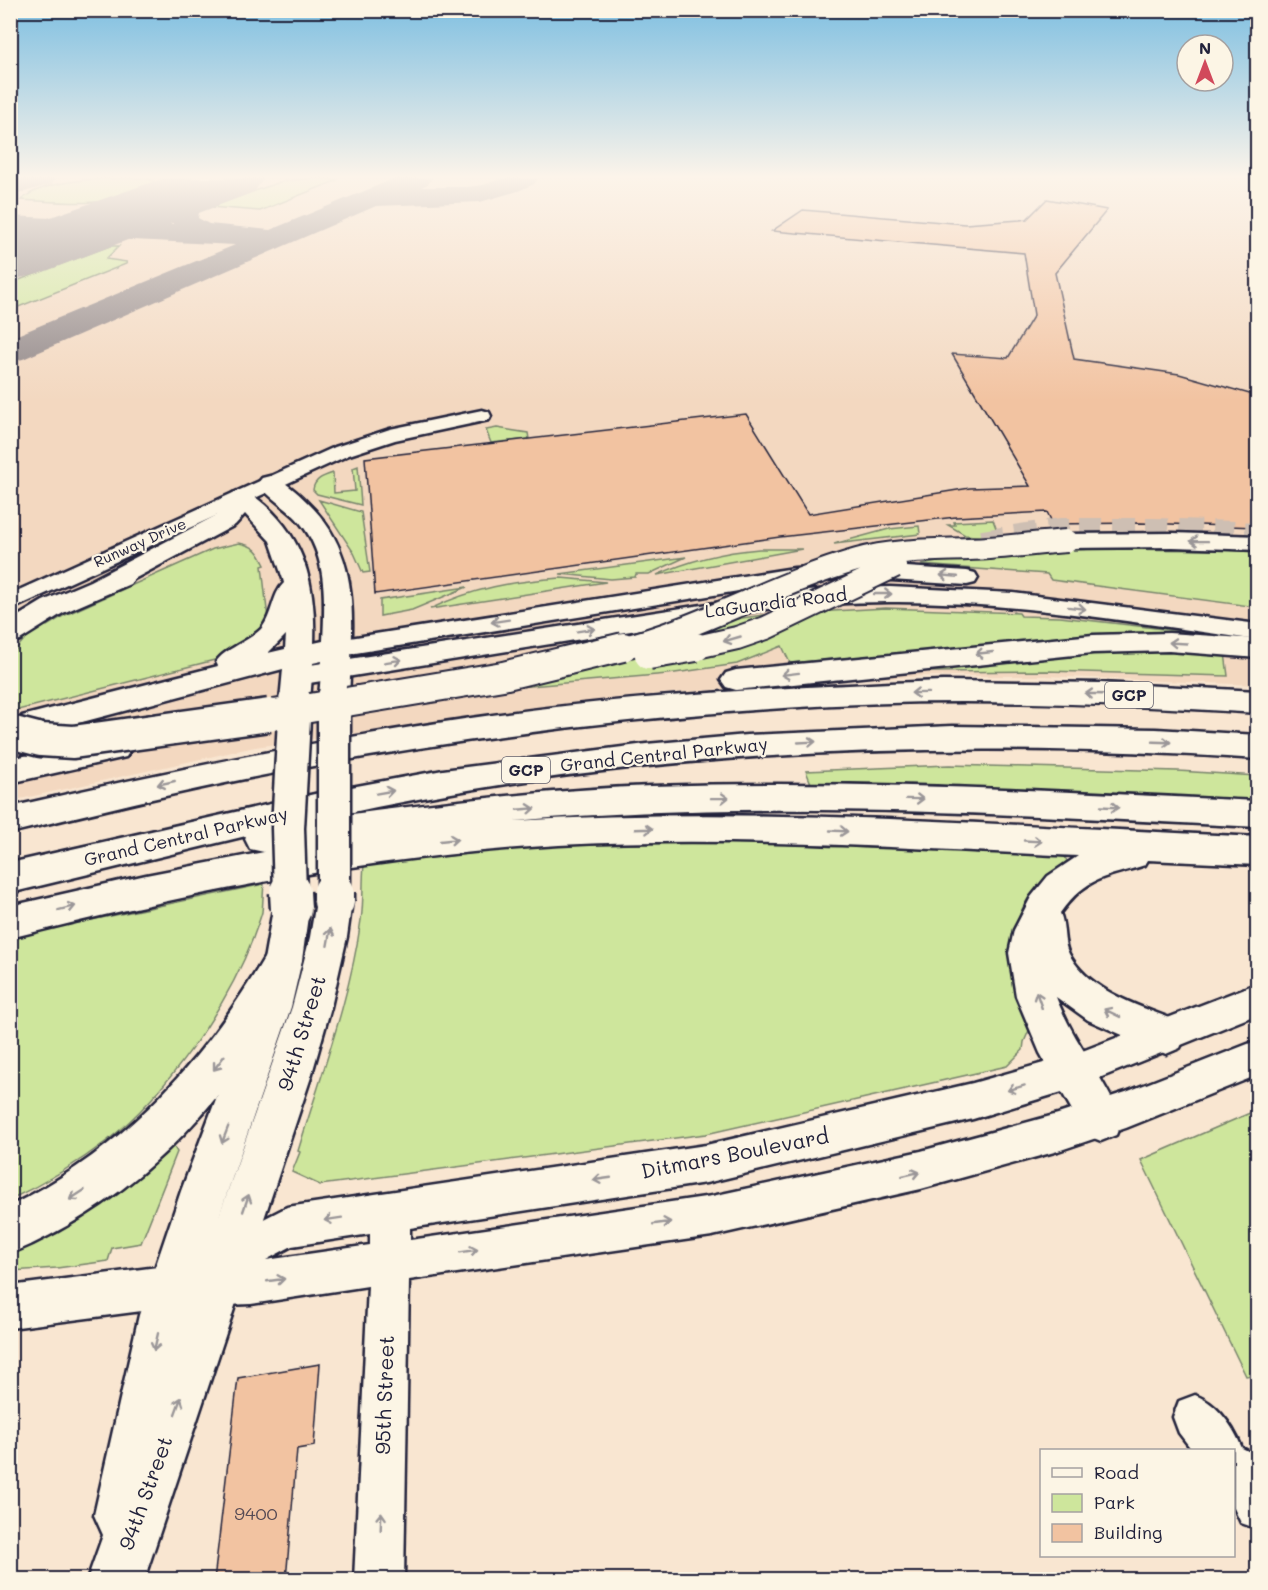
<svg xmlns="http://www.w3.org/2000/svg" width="1268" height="1590" viewBox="0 0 1268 1590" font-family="Mali,sans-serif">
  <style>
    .built { fill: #f3d8c0 }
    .green { fill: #cee69c; stroke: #78846c; stroke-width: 1.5 }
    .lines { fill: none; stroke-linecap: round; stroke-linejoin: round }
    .taxiway { fill: #8e8486; fill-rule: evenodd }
    .runway { fill: #8e8486; fill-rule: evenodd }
    .building { fill: #f2c3a1; stroke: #22223b; stroke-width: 1.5 }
    .minor-tunnel { stroke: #cebfb3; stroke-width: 22; stroke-dasharray: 22 11; stroke-linecap: butt }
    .minor-casing { stroke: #22223b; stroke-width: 5 }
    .major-casing { stroke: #22223b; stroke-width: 5 }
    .highway-casing { stroke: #22223b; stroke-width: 5 }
    .minor { fill: #fcf5e5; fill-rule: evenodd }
    .major { fill: #fcf5e5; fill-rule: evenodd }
    .highway { fill: #fcf5e5; fill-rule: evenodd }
    .minor-bridge-far1-casing { stroke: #22223b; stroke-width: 26; stroke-linecap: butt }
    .minor-bridge-casing { stroke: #22223b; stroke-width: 32; stroke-linecap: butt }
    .major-bridge-far1-casing { stroke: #22223b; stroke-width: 37; stroke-linecap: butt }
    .major-bridge-casing { stroke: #22223b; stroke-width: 45; stroke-linecap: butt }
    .minor-bridge-far1 { stroke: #fcf5e5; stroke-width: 22 }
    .minor-bridge { stroke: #fcf5e5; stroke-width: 28 }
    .major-bridge-far1 { stroke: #fcf5e5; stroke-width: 32 }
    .major-bridge { stroke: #fcf5e5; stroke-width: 40 }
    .oneway { stroke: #9a9698 }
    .labels { text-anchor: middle; stroke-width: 4.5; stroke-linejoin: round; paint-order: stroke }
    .far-street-label { font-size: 15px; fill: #22223b; stroke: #fcf5e5 }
    .shield { fill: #fcf5e5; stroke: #63616e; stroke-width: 1.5 }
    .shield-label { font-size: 16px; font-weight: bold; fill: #22223b }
    .street-label { font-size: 18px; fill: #22223b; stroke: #fcf5e5 }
    .near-number-label { font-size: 18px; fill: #564a54 }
    .near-street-label { font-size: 21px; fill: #22223b; stroke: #fcf5e5 }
  </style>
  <rect width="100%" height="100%" fill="#f9e6d1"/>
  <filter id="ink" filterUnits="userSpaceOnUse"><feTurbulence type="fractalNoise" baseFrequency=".0167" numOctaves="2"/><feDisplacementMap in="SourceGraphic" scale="12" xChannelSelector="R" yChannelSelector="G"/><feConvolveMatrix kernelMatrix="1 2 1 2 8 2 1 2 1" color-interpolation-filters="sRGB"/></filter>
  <g filter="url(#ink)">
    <!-- built -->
    <path class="built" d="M 11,178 L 1257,178 L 1257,685 L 1045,676 L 925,676 L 810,682 L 637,696 L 255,747 L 11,801 Z"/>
    <!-- green -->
    <path class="green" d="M 147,178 L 158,183 C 120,210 64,202 21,200 C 46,177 114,178 147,178 Z
      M 313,178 L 338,180 L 260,211 L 210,207 L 280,182 Z
      M 110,246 L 119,246 L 106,259 L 127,262 L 126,264 L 11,310 L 11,283 Z
      M 497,428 L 528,433 L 529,439 L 491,443 L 486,430 Z
      M 358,466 L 361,505 L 317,494 L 313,490 C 314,479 324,476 333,473 L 334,493 L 355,491 L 353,468 Z
      M 319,500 L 361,512 L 370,572 L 363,573 L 354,553 Z
      M 993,520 L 996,528 L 985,537 L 965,535 L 948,525 L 955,525 L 954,522 Z
      M 919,526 L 920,534 L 834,544 L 889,529 Z
      M 239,543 C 255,546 258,551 265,565 L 262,566 L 269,628 L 242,653 L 18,710 L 12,705 L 11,655 L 28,635 L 43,624 L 47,626 L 63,616 L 213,549 Z
      M 759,549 L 802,549 L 657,575 C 690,560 723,552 759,549 Z
      M 1094,549 L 1230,550 L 1257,552 L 1257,607 L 1051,580 L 1047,574 L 921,565 L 980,554 Z
      M 686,557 L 649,574 L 636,574 L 635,577 L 611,579 L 560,574 Z
      M 561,578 L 606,582 L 430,609 C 473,588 514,581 561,578 Z
      M 467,587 L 412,610 L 380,616 L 380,600 Z
      M 886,608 L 1019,613 L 1021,616 L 1060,617 L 1190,632 L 1190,636 L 1101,635 L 790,663 L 782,646 L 737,664 L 668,674 L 507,688 L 608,637 L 763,615 Z
      M 1163,649 L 1225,653 L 1228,676 L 1046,671 L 930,672 L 928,668 L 1104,651 Z
      M 949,765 L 1178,771 L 1257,776 L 1257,802 L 812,786 L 806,771 Z
      M 743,842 L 1062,852 L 1067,861 C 1044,878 1024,895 1017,924 L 1030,1028 L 1024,1042 L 1023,1050 L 1007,1066 L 706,1134 L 320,1185 L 292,1172 L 300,1152 L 298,1151 C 321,1075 350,999 361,920 C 364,902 362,883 364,865 L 539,846 Z
      M 264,884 C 263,893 263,903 262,912 C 260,920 256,929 253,938 C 227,1007 166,1094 108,1140 C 78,1163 45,1183 11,1199 L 10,937 Z
      M 1257,1110 L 1258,1374 L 1246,1376 L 1141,1160 Z
      M 171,1142 L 177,1152 L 141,1243 L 112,1248 L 108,1261 L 57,1268 L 11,1271 L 10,1248 Z"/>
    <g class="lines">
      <!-- taxiway -->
      <path class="taxiway" d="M 14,178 L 56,178 L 52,184 L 10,196 L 10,179 Z
        M 205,178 L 255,178 L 251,184 C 231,189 215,191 200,207 L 198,218 L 209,224 L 270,230 L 396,178 L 432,178 L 428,184 L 421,187 L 467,187 L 483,185 L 503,178 L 538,178 L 534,184 L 518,191 L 480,202 L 376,206 L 23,359 L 10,362 L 10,338 L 235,245 L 10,234 L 10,216 L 173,224 L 169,212 C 176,196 189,185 205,178 Z"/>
      <!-- runway -->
      <path class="runway" d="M 164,178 L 264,178 L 254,192 L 38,274 L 10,280 L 10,231 Z"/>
    </g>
    <!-- building -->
    <path class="building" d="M 1047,199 L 1107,210 L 1055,273 L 1074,359 L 1179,374 L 1257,396 L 1257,527 L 1140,523 L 1053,524 L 1047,512 L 956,517 L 780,537 L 375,594 L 365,458 L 746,414 L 808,514 L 970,488 L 1030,486 L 952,354 L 1008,358 L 1034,315 L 1024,253 L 772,231 L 803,210 L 965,224 L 1020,220 L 1027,219 Z
      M 320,1364 L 314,1446 L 297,1449 L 286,1580 L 214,1580 L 238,1378 Z"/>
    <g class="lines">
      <!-- minor-tunnel -->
      <path class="minor-tunnel" d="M 982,541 L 1060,529 L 1153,529 L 1258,533"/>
      <defs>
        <path id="minor" d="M 482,410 L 489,412 L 491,416 L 489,420 L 395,440 L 349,455 L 10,610 L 10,594 L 335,447 L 390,429 Z
          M 1173,533 L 1258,536 L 1258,550 L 1173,547 L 1067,548 L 1059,546 L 1056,541 L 1059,536 L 1067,534 Z
          M 861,564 L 967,571 L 975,573 L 978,578 L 975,583 L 967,585 L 861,578 L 794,582 L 337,656 L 328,654 L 325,648 L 328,642 L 337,640 L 794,568 Z
          M 890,587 L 1013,593 L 1258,624 L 1258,640 C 1136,623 1013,601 890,602 C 849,602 808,605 767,609 L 297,685 L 288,682 L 284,676 L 288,670 L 297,667 L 767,595 L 828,589 Z
          M 1258,983 L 1258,1014 L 1072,1089 L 973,1119 L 706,1183 L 410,1228 L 410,1240 L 712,1196 L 921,1151 L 1058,1114 L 1126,1092 L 1258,1040 L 1258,1075 L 1126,1128 L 1058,1151 L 921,1189 L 712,1236 L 409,1280 L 404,1580 L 354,1580 L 368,1286 L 251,1304 L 173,1307 L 10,1328 L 10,1286 L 173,1265 L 204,1264 L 203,1261 L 209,1247 L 287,1207 L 706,1145 L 973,1083 L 1072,1055 ZM 370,1234 L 370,1245 L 266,1260 L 292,1246 Z
          M 1195,1395 C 1218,1404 1233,1426 1242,1448 L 1250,1452 L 1258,1461 L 1258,1529 L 1241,1523 L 1234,1508 L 1234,1450 L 1192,1450 L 1179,1433 L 1173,1417 L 1179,1401 Z"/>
        <path id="major" d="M 270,476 C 284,480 297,492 307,502 C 364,556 352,626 349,697 L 345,704 L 334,707 L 323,704 L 319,697 L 322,661 L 313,663 L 310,701 L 306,708 L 295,712 L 284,708 L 280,701 L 283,669 L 33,735 L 22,732 L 18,724 L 22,716 L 218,666 L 216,662 C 224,649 248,642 261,629 C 273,615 272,594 284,583 L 283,579 L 270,541 L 245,514 L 235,525 L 134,579 L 130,584 L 63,613 L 20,640 L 10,643 L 10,621 L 43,601 L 90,581 L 217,515 L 233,493 C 247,489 254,496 265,505 C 307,542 316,590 314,643 L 323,641 C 325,598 328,552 296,518 C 284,506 268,497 258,483 L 262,478 ZM 286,635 L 285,649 L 268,653 Z
          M 334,886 L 347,890 L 352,901 L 347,937 L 331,1007 L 311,1077 L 144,1580 L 87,1580 L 103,1535 L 94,1515 L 139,1315 L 181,1191 L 251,1007 L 264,960 L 273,909 L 278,898 L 291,894 L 304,898 L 309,909 L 302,960 L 291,1007 L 218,1219 L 292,1007 L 310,937 L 316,901 L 321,890 Z"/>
        <path id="highway" d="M 1169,633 L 1258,639 L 1258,658 L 1169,651 L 1093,653 L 736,690 L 726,687 L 721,680 L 726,673 L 736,670 L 1093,635 Z
          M 943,681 L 1101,683 L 1258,691 L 1258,713 C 1100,703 942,697 784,708 C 628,718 473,737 319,765 C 215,783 113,808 10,833 L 10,807 C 163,772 316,740 471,718 C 628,695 785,687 943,681 Z
          M 63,706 L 74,709 L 78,717 L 74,725 L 10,745 L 10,722 Z
          M 952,726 L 1156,729 L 1258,735 L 1258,759 C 948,738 634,749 330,817 C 437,803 543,790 651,786 C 853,779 1056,791 1258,801 L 1258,827 C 1010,814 762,799 514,821 C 761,805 1010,826 1258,837 L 1258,865 L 1148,860 L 1145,865 C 1105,878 1088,875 1060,913 C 1066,926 1062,941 1069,954 C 1090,993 1143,1007 1180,1022 L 1186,1035 L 1180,1048 L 1166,1054 L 1088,1020 L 1056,997 C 1073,1041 1104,1077 1122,1120 L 1116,1135 L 1101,1141 L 1086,1135 L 1040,1053 L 1016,996 L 1009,953 L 1014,930 L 1031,897 L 1048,876 L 1078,856 C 905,848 732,836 559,845 C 373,856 191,892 10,938 L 10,906 L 146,875 L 264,852 L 250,849 L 245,839 L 246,836 L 10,893 L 10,863 L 319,793 L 443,770 L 646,744 L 747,735 Z
          M 115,737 L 126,741 L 131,749 L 126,757 L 10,783 L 10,759 Z
          M 283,943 L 296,948 L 302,960 C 242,1088 143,1199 10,1254 L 10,1206 C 127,1148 205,1060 270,948 Z"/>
      </defs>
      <!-- minor casing -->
      <use href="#minor" class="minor-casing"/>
      <!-- major casing -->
      <use href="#major" class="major-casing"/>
      <!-- highway casing -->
      <use href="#highway" class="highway-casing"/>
      <!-- minor -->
      <use href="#minor" class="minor"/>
      <!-- major -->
      <use href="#major" class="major"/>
      <!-- highway -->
      <use href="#highway" class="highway"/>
      <defs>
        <path id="minor-bridge-far1" d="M 617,649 C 700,629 775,583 857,560 C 900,548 946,551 989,548 C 1015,546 1041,543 1067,541
          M 688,649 L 737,638 L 766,628 L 895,566"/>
        <path id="minor-bridge" d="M 649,655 L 696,647
          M 274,714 L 503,676 L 623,647"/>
        <path id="major-bridge-far1" d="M 334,697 L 334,893
          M 10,732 L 41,740 L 73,742 L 269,715
          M 290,893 L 288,828 L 295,701"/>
        <path id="major-bridge" d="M 290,892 L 291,909
          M 334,892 L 334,901"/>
      </defs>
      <!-- minor-bridge-far1 casing -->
      <use href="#minor-bridge-far1" class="minor-bridge-far1-casing"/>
      <!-- minor-bridge casing -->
      <use href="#minor-bridge" class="minor-bridge-casing"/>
      <!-- major-bridge-far1 casing -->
      <use href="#major-bridge-far1" class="major-bridge-far1-casing"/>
      <!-- major-bridge casing -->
      <use href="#major-bridge" class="major-bridge-casing"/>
      <!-- minor-bridge-far1 -->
      <use href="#minor-bridge-far1" class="minor-bridge-far1"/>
      <!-- minor-bridge -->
      <use href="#minor-bridge" class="minor-bridge"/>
      <!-- major-bridge-far1 -->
      <use href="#major-bridge-far1" class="major-bridge-far1"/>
      <!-- major-bridge -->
      <use href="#major-bridge" class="major-bridge"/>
    </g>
    <!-- one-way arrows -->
    <defs><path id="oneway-shaft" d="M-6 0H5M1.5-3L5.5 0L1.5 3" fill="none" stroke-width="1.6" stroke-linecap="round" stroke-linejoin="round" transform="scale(1.5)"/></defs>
    <g class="oneway">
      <use href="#oneway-shaft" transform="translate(1199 541) rotate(-179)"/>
      <use href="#oneway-shaft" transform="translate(949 576) rotate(-175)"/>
      <use href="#oneway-shaft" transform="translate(883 594)"/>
      <use href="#oneway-shaft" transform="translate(1077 608) rotate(7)"/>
      <use href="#oneway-shaft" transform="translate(500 621) rotate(171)"/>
      <use href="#oneway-shaft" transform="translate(586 630) rotate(-9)"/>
      <use href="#oneway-shaft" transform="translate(732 639) rotate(164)"/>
      <use href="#oneway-shaft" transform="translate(1178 643) rotate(-177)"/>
      <use href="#oneway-shaft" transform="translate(984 653) rotate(174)"/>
      <use href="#oneway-shaft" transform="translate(393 661) rotate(-9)"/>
      <use href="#oneway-shaft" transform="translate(790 674) rotate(173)"/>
      <use href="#oneway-shaft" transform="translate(920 693) rotate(179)"/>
      <use href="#oneway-shaft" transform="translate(1094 694) rotate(-178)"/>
      <use href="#oneway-shaft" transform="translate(807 742) rotate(-3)"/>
      <use href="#oneway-shaft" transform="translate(1162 742) rotate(2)"/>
      <use href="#oneway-shaft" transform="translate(166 783) rotate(167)"/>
      <use href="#oneway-shaft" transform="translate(385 792) rotate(-10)"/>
      <use href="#oneway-shaft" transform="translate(720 798) rotate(-1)"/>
      <use href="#oneway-shaft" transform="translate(915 799) rotate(1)"/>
      <use href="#oneway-shaft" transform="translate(1110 807) rotate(3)"/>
      <use href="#oneway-shaft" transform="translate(526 809) rotate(-5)"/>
      <use href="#oneway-shaft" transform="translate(644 829) rotate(-2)"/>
      <use href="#oneway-shaft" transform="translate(839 831) rotate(3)"/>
      <use href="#oneway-shaft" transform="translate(449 840) rotate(-6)"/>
      <use href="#oneway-shaft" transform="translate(1033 841) rotate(3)"/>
      <use href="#oneway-shaft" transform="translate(67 908) rotate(-14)"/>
      <use href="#oneway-shaft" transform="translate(329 937) rotate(-80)"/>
      <use href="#oneway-shaft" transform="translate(1039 1000) rotate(-109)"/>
      <use href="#oneway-shaft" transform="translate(1112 1013) rotate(-154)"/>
      <use href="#oneway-shaft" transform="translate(219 1063) rotate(127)"/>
      <use href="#oneway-shaft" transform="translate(1016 1088) rotate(163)"/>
      <use href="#oneway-shaft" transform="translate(225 1135) rotate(111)"/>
      <use href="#oneway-shaft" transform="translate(911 1174) rotate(-13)"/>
      <use href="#oneway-shaft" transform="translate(602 1179) rotate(172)"/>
      <use href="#oneway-shaft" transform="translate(77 1195) rotate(147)"/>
      <use href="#oneway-shaft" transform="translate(246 1203) rotate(-71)"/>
      <use href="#oneway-shaft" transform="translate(333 1219) rotate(171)"/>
      <use href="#oneway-shaft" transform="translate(662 1223) rotate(-8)"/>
      <use href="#oneway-shaft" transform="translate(469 1251) rotate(-9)"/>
      <use href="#oneway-shaft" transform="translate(276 1280) rotate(-8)"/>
      <use href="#oneway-shaft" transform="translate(156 1342) rotate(103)"/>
      <use href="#oneway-shaft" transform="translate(178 1406) rotate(-70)"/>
      <use href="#oneway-shaft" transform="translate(381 1521) rotate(-88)"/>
    </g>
  </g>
  <!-- sky -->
  <linearGradient id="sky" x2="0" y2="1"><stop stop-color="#7ebfe1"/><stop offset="0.44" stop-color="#fcf4ea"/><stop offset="1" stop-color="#fcf4ea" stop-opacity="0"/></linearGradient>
  <rect width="1268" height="401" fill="url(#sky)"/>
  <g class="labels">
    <!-- far-street labels -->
    <g class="far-street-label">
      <text transform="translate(140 543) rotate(-24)" y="5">Runway Drive</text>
    </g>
    <!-- shield labels -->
    <g class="shield">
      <rect x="1105" y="682" width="48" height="26" rx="4.5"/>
      <rect x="502" y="757" width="48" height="26" rx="4.5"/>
    </g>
    <g class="shield-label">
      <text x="1129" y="701">GCP</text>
      <text x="526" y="776">GCP</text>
    </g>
    <!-- street labels -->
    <g class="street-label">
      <text transform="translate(776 603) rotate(-7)" y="6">LaGuardia Road</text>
      <text transform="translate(664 755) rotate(-6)" y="6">Grand Central Parkway</text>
      <text transform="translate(186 837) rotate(-13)" y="6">Grand Central Parkway</text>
    </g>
    <!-- near-number labels -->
    <g class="near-number-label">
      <text x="256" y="1520">9400</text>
    </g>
    <!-- near-street labels -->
    <g class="near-street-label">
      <text transform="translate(302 1033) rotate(-73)" y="7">94th Street</text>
      <text transform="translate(735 1154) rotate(-11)" y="7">Ditmars Boulevard</text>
      <text transform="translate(385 1395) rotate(-88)" y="7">95th Street</text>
      <text transform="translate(146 1493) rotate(-70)" y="7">94th Street</text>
    </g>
  </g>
  <!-- margin -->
  <rect width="1268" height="1590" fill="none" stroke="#fcf5e5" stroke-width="36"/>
  <rect x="18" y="18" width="1232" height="1554" fill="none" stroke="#22223b" stroke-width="2" filter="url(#ink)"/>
  <!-- legend -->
  <rect x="1040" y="1449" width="195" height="108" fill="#fcf5e5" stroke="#a5a1a1" stroke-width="1.5"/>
  <rect x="1052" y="1468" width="30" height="9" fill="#fcf5e5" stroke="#a5a1a1" stroke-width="1.5"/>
  <text x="1094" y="1479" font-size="18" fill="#22223b">Road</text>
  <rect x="1052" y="1494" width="30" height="18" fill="#cee69c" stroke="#a5a1a1" stroke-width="1.5"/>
  <text x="1094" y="1509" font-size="18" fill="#22223b">Park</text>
  <rect x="1052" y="1524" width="30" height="18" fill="#f2c3a1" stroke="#a5a1a1" stroke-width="1.5"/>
  <text x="1094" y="1539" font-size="18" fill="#22223b">Building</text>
  <!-- north arrow -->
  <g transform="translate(1205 63)"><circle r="28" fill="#fcf5e5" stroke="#a5a1a1" stroke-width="1.5"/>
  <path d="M0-4.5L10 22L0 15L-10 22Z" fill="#d1495b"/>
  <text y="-9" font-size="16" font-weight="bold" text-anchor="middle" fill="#22223b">N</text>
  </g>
</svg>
